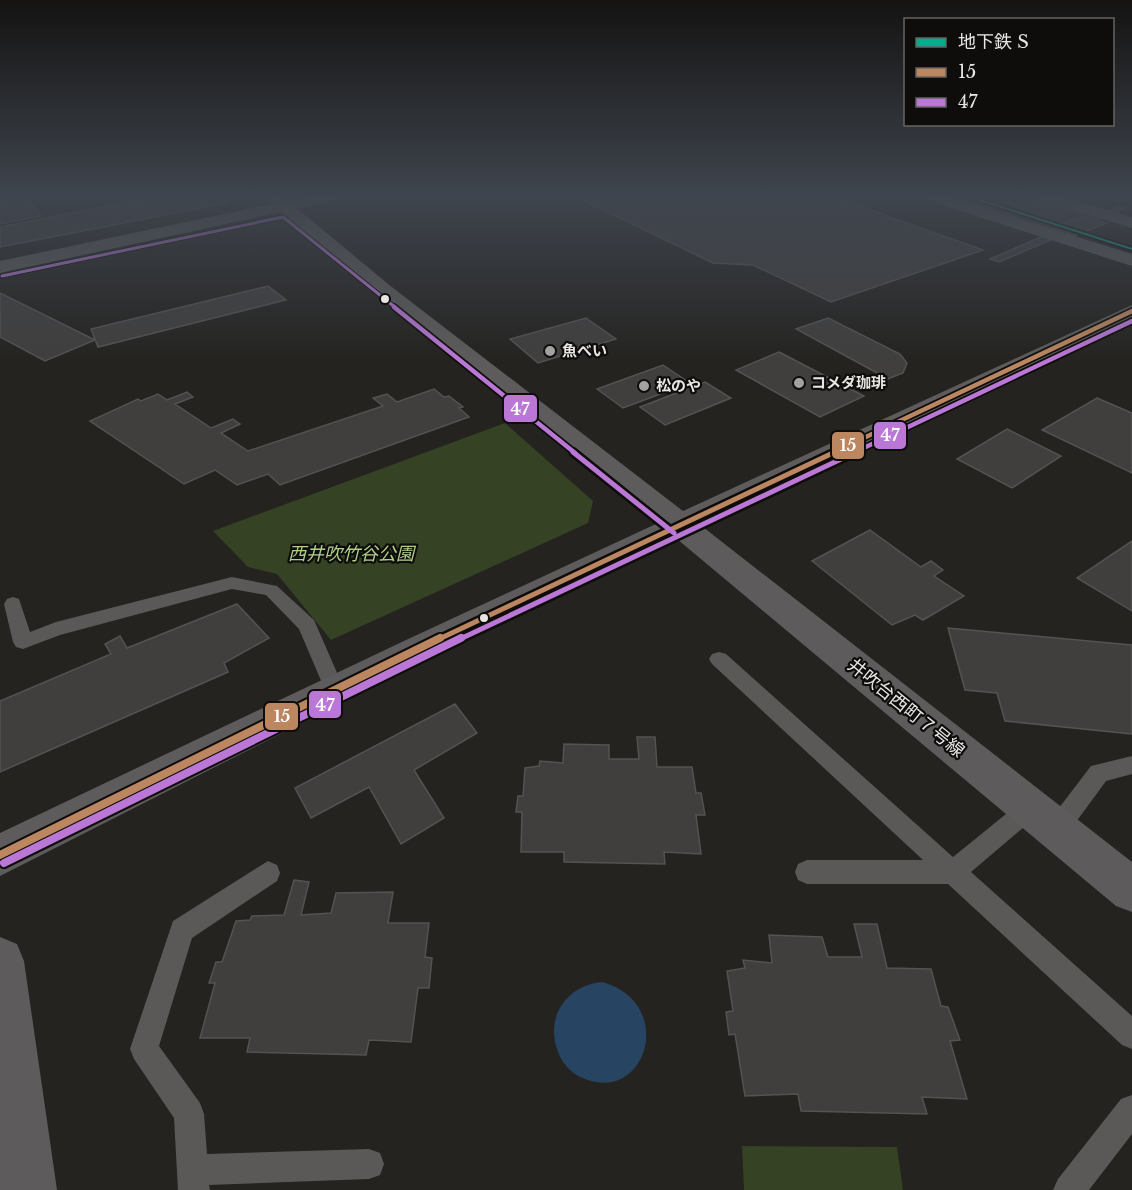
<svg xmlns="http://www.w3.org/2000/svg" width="1132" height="1190" viewBox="0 0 1132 1190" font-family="'Libre Baskerville','Noto Sans JP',serif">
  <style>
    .green { fill: #354224 }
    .water { fill: #274462 }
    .building { fill: #403f3e; stroke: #545252; stroke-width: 1.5 }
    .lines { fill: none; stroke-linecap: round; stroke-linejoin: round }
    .lane { fill: #5a5958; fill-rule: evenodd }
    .secondary { fill: #5d5b5b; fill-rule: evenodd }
    .bus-1-far2-casing { stroke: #0e0d0b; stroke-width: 8 }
    .bus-1-far1-casing { stroke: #0e0d0b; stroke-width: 10 }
    .bus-1-casing { stroke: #0e0d0b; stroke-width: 12 }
    .bus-2-far3-casing { stroke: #0e0d0b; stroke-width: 5 }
    .bus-2-far2-casing { stroke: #0e0d0b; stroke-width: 8 }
    .bus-2-far1-casing { stroke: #0e0d0b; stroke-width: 10 }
    .bus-2-casing { stroke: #0e0d0b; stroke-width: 12 }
    .bus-1-far2 { stroke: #bb8660; stroke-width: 4.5 }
    .bus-1-far1 { stroke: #bb8660; stroke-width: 5 }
    .bus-1 { stroke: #bb8660; stroke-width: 8 }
    .bus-2-far3 { stroke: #ba77d6; stroke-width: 3 }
    .bus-2-far2 { stroke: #ba77d6; stroke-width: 4.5 }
    .bus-2-far1 { stroke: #ba77d6; stroke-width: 5 }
    .bus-2 { stroke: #ba77d6; stroke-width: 8 }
    .metro-1-casing { stroke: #0e0d0b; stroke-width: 4 }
    .metro-1 { fill: #00ae8e; fill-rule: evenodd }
    .bus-dot { fill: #e7e6e3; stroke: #0e0d0b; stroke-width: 2 }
    .poi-dot { fill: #a3a29f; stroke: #0e0d0b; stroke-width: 2 }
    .labels { text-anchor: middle; stroke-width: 4.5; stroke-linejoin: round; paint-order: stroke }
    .far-poi-label { font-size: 15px; font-weight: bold; fill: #e7e6e3; stroke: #0e0d0b; text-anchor: start }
    .park-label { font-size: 18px; font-style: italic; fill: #afcf89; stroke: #0e0d0b }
    .street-label { font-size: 18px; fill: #e7e6e3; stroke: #0e0d0b }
    .line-badge { stroke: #0e0d0b; stroke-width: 2 }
    .badge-label { font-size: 16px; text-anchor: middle; font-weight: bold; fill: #fff }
  </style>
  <rect width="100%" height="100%" fill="#242320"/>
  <!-- green -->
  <path class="green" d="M 505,423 L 593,501 L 588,523 L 331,640 L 277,574 L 248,567 L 213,531 Z
    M 742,1146 L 897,1147 L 903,1190 L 744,1190 Z"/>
  <!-- water -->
  <path class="water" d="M 602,982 C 676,1002 648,1103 585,1079 C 570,1074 560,1061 556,1046 C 547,1012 570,985 602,982 Z"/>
  <!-- building -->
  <path class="building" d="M 0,195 L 26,195 L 41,216 L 0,224 Z
    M 165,195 L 218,195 L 227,203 L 0,247 L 0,227 Z
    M 572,195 L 828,195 L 983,250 L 831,302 L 753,265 L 713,263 Z
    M 942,195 L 1021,195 L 1086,215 L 1051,230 Z
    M 1118,206 L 1126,208 L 1097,220 L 1107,223 L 1074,236 L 1067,233 L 999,262 L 990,259 L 1055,231 L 1051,230 L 1083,216 L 1090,218 Z
    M 268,286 L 286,300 L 98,347 L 91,329 Z
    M 0,293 L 95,340 L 45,361 L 0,337 Z
    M 586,318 L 616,339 L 538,363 L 510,339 Z
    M 828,318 L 900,354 L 907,363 L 903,373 L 888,379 L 796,329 Z
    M 779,352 L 864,396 L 820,417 L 736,370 Z
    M 663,365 L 690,383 L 623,408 L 597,389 Z
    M 705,382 L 731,398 L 665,425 L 640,407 Z
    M 434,389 L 444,397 L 449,396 L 463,407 L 459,408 L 469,417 L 280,485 L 268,474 L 237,485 L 215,470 L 184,484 L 90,421 L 138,399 L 141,401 L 158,394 L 167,400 L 187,392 L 193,397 L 175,404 L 211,428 L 233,419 L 240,424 L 221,433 L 248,451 L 383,406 L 373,398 L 387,394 L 397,402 Z
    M 1097,398 L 1132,413 L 1132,473 L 1042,430 Z
    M 1007,429 L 1061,456 L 1012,488 L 957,459 Z
    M 870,530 L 921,567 L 931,561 L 943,570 L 934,576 L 964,596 L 923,620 L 915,615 L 892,625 L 812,561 Z
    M 1132,541 L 1132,611 L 1077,578 Z
    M 237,604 L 269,638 L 224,663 L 228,672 L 0,772 L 0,701 L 111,654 L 105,644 L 120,636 L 127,648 Z
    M 948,628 L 1132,645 L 1132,734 L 1005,721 L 997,693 L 965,690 Z
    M 455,704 L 477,733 L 414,770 L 444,818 L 401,844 L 369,787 L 311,818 L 295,788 Z
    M 637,737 L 655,737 L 657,767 L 692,767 L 696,793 L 701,793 L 705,815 L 696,815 L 701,854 L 664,852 L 665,864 L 564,862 L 564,852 L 521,852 L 522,812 L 516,812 L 518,796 L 523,796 L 525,768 L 539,766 L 540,761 L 563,763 L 564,744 L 609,745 L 609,759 L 639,759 Z
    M 294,880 L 309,882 L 301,915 L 331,913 L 336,893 L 393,892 L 388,923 L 429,923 L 425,957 L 432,958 L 429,988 L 418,988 L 411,1042 L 369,1040 L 366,1055 L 247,1052 L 250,1038 L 200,1038 L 215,983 L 209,983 L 216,962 L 222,962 L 236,921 L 250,920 L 252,916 L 284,915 Z
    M 854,924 L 877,924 L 887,968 L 931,969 L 941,1006 L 948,1007 L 960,1040 L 950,1041 L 967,1099 L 922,1097 L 927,1114 L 801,1111 L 798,1094 L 745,1096 L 735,1034 L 729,1035 L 726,1012 L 733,1011 L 727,971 L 745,968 L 743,960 L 772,963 L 769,935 L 822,937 L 828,957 L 862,957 Z"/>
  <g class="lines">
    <!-- lane -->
    <path class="lane" d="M 232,577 L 277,586 L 314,620 L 345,691 L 342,697 L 335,699 L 328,697 L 299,629 L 266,595 L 232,589 L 60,635 L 23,649 L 16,647 L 13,642 L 4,604 L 7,599 L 13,597 L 19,599 L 30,632 L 56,622 Z
      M 719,652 L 726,654 L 953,857 L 1022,801 L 1030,798 L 1038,801 L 1041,808 L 1038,815 L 971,872 L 1132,1016 L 1132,1049 L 1122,1045 L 948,884 L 807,884 L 798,880 L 795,872 L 798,864 L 807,860 L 923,860 L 712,664 L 709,659 L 712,654 Z
      M 1132,756 L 1132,774 L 1106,781 L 1065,837 L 1057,840 L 1049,837 L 1045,829 L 1049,821 L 1091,766 Z
      M 268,861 L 277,865 L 280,873 L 277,881 L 192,938 L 159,1046 L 200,1103 L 204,1114 L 207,1154 L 369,1149 L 380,1153 L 384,1164 L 380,1175 L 369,1179 L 209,1185 L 210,1190 L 178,1190 L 174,1118 L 134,1059 L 130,1049 L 173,921 Z
      M 1132,1095 L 1132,1134 L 1089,1190 L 1053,1190 L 1058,1179 L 1121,1099 Z"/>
    <!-- secondary -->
    <path class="secondary" d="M 263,195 L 281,195 L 288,201 L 315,195 L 347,195 L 345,198 L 298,209 L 388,284 L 683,511 L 1132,305 L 1132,319 L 703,527 L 1132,862 L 1132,912 L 1116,906 L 677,539 L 430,658 L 0,876 L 0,833 L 406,640 L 658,523 L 503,394 L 374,292 L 281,212 L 0,273 L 0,261 L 272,204 Z
      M 918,195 L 943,195 L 1132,254 L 1132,266 L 920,198 Z
      M 1030,195 L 1056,195 L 1132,217 L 1132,228 L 1032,198 Z
      M 0,937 L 17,944 L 24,961 L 57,1190 L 0,1190 Z"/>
    <defs>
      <path id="bus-1-far2" d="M 832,453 L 1132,311"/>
      <path id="bus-1-far1" d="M 437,640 L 835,452"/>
      <path id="bus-1" d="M 0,855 L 440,638"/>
      <path id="bus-2-far3" d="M 2,276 L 283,217 L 396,308"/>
      <path id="bus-2-far2" d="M 394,307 L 575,453
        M 853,453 L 1132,321"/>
      <path id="bus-2-far1" d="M 573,452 L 674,533
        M 458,640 L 856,452"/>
      <path id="bus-2" d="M 4,863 L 461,638"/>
    </defs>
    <!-- bus-1-far2 casing -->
    <use href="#bus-1-far2" class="bus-1-far2-casing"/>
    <!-- bus-1-far1 casing -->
    <use href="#bus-1-far1" class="bus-1-far1-casing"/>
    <!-- bus-1 casing -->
    <use href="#bus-1" class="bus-1-casing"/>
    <!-- bus-2-far3 casing -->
    <use href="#bus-2-far3" class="bus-2-far3-casing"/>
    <!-- bus-2-far2 casing -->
    <use href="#bus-2-far2" class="bus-2-far2-casing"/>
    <!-- bus-2-far1 casing -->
    <use href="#bus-2-far1" class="bus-2-far1-casing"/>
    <!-- bus-2 casing -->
    <use href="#bus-2" class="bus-2-casing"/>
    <!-- bus-1-far2 -->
    <use href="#bus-1-far2" class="bus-1-far2"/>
    <!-- bus-1-far1 -->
    <use href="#bus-1-far1" class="bus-1-far1"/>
    <!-- bus-1 -->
    <use href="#bus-1" class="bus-1"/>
    <!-- bus-2-far3 -->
    <use href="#bus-2-far3" class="bus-2-far3"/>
    <!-- bus-2-far2 -->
    <use href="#bus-2-far2" class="bus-2-far2"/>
    <!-- bus-2-far1 -->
    <use href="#bus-2-far1" class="bus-2-far1"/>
    <!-- bus-2 -->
    <use href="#bus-2" class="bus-2"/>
    <defs>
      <path id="metro-1" d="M 961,195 L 967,195 L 1132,248 L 1132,250 Z"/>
    </defs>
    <!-- metro-1 casing -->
    <use href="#metro-1" class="metro-1-casing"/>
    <!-- metro-1 -->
    <use href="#metro-1" class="metro-1"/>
  </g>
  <!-- sky -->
  <linearGradient id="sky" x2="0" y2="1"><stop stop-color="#141312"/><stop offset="0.54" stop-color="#3f454e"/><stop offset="1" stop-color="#3f454e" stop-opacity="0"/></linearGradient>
  <rect width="1132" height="362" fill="url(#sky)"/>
  <!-- markers -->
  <g class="bus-dot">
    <circle cx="385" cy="299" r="5"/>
    <circle cx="484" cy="618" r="5"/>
  </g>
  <g class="poi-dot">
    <circle cx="550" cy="351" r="6"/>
    <circle cx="799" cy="383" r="6"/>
    <circle cx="644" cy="386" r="6"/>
  </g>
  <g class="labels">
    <!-- far-poi labels -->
    <g class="far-poi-label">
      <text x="562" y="356">魚べい</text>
      <text x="811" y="388">コメダ珈琲</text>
      <text x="656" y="391">松のや</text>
    </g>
    <!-- park labels -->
    <g class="park-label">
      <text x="351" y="560">西井吹竹谷公園</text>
    </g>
    <!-- street labels -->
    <g class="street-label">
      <text transform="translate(906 708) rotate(39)" y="6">井吹台西町７号線</text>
    </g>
  </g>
  <g class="line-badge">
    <rect x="503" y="394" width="35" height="29" rx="6" fill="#ba77d6"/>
    <rect x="873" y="421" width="34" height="29" rx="6" fill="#ba77d6"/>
    <rect x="831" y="431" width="34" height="29" rx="6" fill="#bb8660"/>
    <rect x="308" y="690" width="34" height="29" rx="6" fill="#ba77d6"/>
    <rect x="264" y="702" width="35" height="29" rx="6" fill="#bb8660"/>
  </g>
  <g class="badge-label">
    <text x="520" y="415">47</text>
    <text x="890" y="441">47</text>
    <text x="848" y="451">15</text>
    <text x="325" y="711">47</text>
    <text x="282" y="722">15</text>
  </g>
  <!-- legend -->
  <rect x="904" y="18" width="210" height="108" fill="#0e0d0b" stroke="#656461" stroke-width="1.5"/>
  <rect x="916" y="38" width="30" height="9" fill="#00ae8e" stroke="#656461" stroke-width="1.5"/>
  <text x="958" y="48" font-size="18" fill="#e7e6e3">地下鉄 S</text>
  <rect x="916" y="68" width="30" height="9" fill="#bb8660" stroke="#656461" stroke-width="1.5"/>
  <text x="958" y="78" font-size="18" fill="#e7e6e3">15</text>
  <rect x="916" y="98" width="30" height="9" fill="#ba77d6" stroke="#656461" stroke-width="1.5"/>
  <text x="958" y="108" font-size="18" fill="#e7e6e3">47</text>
</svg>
